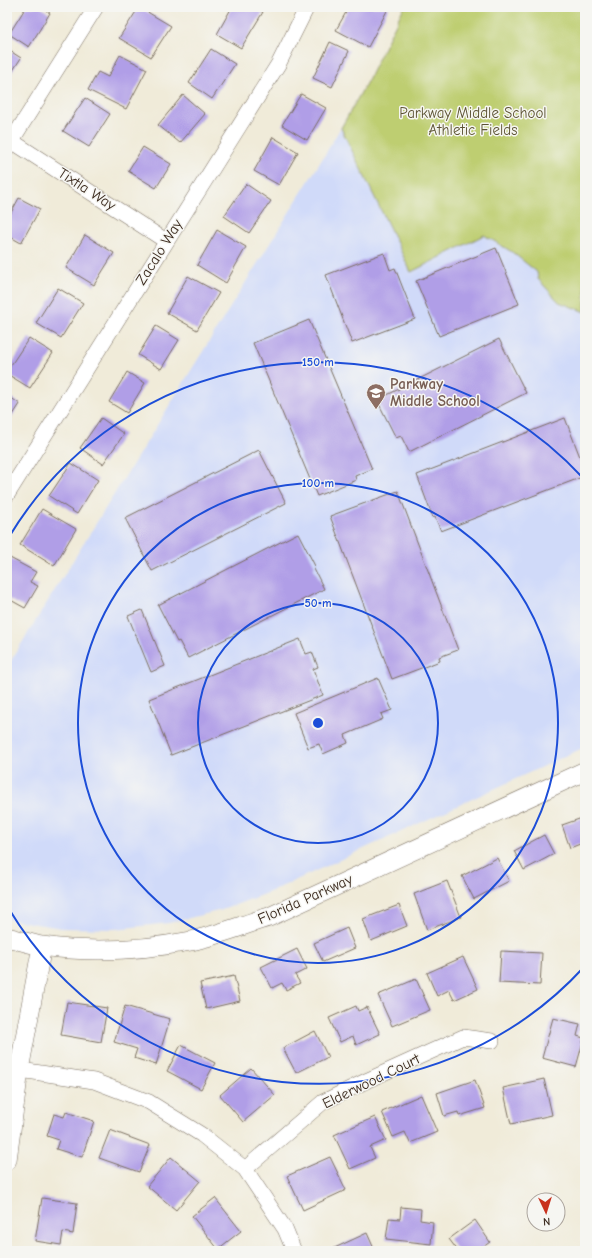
<svg xmlns="http://www.w3.org/2000/svg" width="592" height="1258" viewBox="0 0 592 1258" font-family="'Comic Neue',sans-serif">
  <style>
    .built { fill: #d0daf9 }
    .green { fill: #bece71; stroke: #7c7c48 }
    .building { fill: #b09ee7 }
    .lines { fill: none; stroke-linecap: round; stroke-linejoin: round }
    .minor-casing { stroke: #7a6e5f; stroke-width: 16 }
    .tertiary-casing { stroke: #7a6e5f; stroke-width: 20 }
    .minor { stroke: #fff; stroke-width: 15 }
    .tertiary { stroke: #fff; stroke-width: 19 }
    .ring { fill: none; stroke: #1d4ed8; stroke-width: 2 }
    .labels { text-anchor: middle; stroke-width: 3; stroke-linejoin: round; paint-order: stroke }
    .park-label { font-size: 15px; fill: #5c5333; stroke: #f6f6f2 }
    .street-label { font-size: 15px; fill: #3b2a1e; stroke: #f6f6f2 }
    .education-label { font-size: 15px; font-weight: bold; fill: #785e54; stroke: #f6f6f2; text-anchor: start }
    .centre { fill: #1d4ed8; stroke: #f6f6f2; stroke-width: 2 }
    .ring-label { font-size: 12px; text-anchor: middle; font-weight: bold; fill: #1d4ed8; stroke: #f6f6f2; stroke-width: 3; stroke-linejoin: round; paint-order: stroke }
  </style>
  <rect width="100%" height="100%" fill="#f6f6f2"/>
  <filter id="ink" filterUnits="userSpaceOnUse"><feTurbulence type="fractalNoise" baseFrequency=".025" numOctaves="2"/><feDisplacementMap in="SourceGraphic" scale="8" xChannelSelector="R" yChannelSelector="G"/><feConvolveMatrix kernelMatrix="1 2 1 2 8 2 1 2 1" color-interpolation-filters="sRGB"/></filter>
  <filter id="wash" filterUnits="userSpaceOnUse"><feTurbulence type="fractalNoise" baseFrequency=".012" numOctaves="4" result="noise"/><feDisplacementMap in="SourceGraphic" scale="16" xChannelSelector="R" yChannelSelector="G"/><feGaussianBlur stdDeviation="0.9" result="paint"/><feColorMatrix in="noise" values="0 0 0 0 0 0 0 0 0 0 0 0 0 0 0 0 0 1.4 0 .05"/><feComposite in="paint" operator="in"/></filter>
  <g filter="url(#wash)">
    <rect width="100%" height="100%" fill="#f0ebd9"/>
    <!-- built -->
    <path class="built" d="M 404,7 L 585,7 L 585,747 L 272,891 L 222,910 L 169,923 L 115,929 L 61,928 L 7,919 L 7,667 L 326,153 L 368,80 Z"/>
    <!-- green -->
    <path class="green" d="M 404,7 L 585,7 L 585,312 L 559,302 L 538,279 L 537,272 L 512,252 L 484,235 L 411,272 L 341,128 L 368,80 Z"/>
    <g id="blocks">
      <!-- building -->
      <path class="building" d="M 26,7 L 40,7 L 50,13 L 29,47 L 9,34 Z
        M 139,7 L 171,26 L 151,57 L 119,38 Z
        M 232,7 L 253,7 L 263,12 L 241,48 L 217,34 Z
        M 349,7 L 389,7 L 368,47 L 336,30 Z
        M 330,42 L 349,51 L 332,87 L 313,78 Z
        M 7,49 L 21,58 L 10,75 L 7,73 Z
        M 211,49 L 235,64 L 212,99 L 189,83 Z
        M 120,55 L 147,69 L 126,109 L 88,90 L 98,72 L 108,77 Z
        M 301,94 L 326,108 L 307,140 L 282,125 Z
        M 183,95 L 205,114 L 180,143 L 158,125 Z
        M 85,98 L 110,114 L 89,147 L 63,131 Z
        M 273,137 L 298,152 L 279,185 L 254,171 Z
        M 143,147 L 171,164 L 156,188 L 128,171 Z
        M 246,184 L 271,201 L 249,233 L 224,216 Z
        M 19,198 L 40,209 L 21,243 L 7,235 L 7,220 Z
        M 217,230 L 246,247 L 226,283 L 197,265 Z
        M 85,235 L 114,253 L 94,285 L 66,268 Z
        M 496,248 L 519,304 L 439,336 L 416,281 Z
        M 384,253 L 390,270 L 395,268 L 415,319 L 352,343 L 326,275 Z
        M 188,276 L 219,293 L 197,330 L 167,313 Z
        M 58,288 L 83,303 L 61,338 L 36,323 Z
        M 309,320 L 372,469 L 355,476 L 356,480 L 317,496 L 253,343 Z
        M 156,326 L 179,340 L 161,369 L 138,355 Z
        M 29,338 L 53,353 L 30,388 L 7,374 L 7,371 Z
        M 499,339 L 526,393 L 409,452 L 401,436 L 396,438 L 377,400 Z
        M 127,372 L 145,383 L 127,413 L 109,402 Z
        M 7,395 L 20,404 L 7,424 Z
        M 101,418 L 124,434 L 103,464 L 80,448 Z
        M 565,418 L 585,470 L 585,476 L 441,531 L 435,517 L 433,518 L 417,475 Z
        M 259,450 L 286,503 L 152,571 L 125,518 Z
        M 71,463 L 98,480 L 77,514 L 49,496 Z
        M 398,491 L 458,650 L 439,657 L 440,661 L 392,679 L 330,516 Z
        M 42,509 L 76,529 L 54,566 L 20,545 Z
        M 298,533 L 315,566 L 313,567 L 324,589 L 188,658 L 179,641 L 177,642 L 158,605 Z
        M 10,558 L 36,572 L 30,582 L 38,586 L 25,608 L 7,598 L 7,564 Z
        M 142,610 L 165,666 L 151,672 L 128,616 Z
        M 300,639 L 306,654 L 312,652 L 318,667 L 313,669 L 323,695 L 171,755 L 149,699 Z
        M 378,678 L 392,710 L 381,714 L 383,719 L 345,735 L 348,743 L 323,754 L 319,744 L 308,748 L 294,713 Z
        M 585,817 L 585,842 L 570,848 L 562,825 Z
        M 544,835 L 554,854 L 524,870 L 514,851 Z
        M 497,858 L 509,881 L 474,899 L 462,876 Z
        M 447,881 L 461,917 L 427,930 L 414,894 Z
        M 399,905 L 407,926 L 371,941 L 363,919 Z
        M 347,928 L 355,948 L 323,962 L 314,943 Z
        M 297,949 L 307,969 L 295,975 L 300,983 L 286,990 L 282,983 L 272,988 L 261,967 Z
        M 501,951 L 542,953 L 540,985 L 499,983 Z
        M 463,957 L 478,989 L 454,1000 L 449,990 L 437,996 L 427,973 Z
        M 234,976 L 240,1001 L 206,1009 L 200,983 Z
        M 416,979 L 430,1010 L 392,1026 L 378,995 Z
        M 67,1002 L 107,1008 L 101,1042 L 61,1035 Z
        M 125,1006 L 170,1019 L 156,1065 L 134,1058 L 137,1049 L 114,1042 Z
        M 356,1006 L 358,1011 L 367,1007 L 380,1034 L 356,1045 L 353,1036 L 340,1042 L 329,1018 Z
        M 553,1018 L 580,1024 L 577,1036 L 584,1038 L 576,1067 L 542,1058 Z
        M 315,1031 L 328,1057 L 296,1073 L 283,1048 Z
        M 181,1045 L 215,1063 L 201,1089 L 167,1071 Z
        M 251,1068 L 275,1095 L 243,1122 L 220,1095 Z
        M 544,1079 L 552,1115 L 511,1124 L 503,1088 Z
        M 475,1080 L 485,1108 L 459,1116 L 458,1112 L 444,1116 L 437,1093 Z
        M 421,1095 L 437,1132 L 410,1143 L 405,1132 L 393,1137 L 382,1112 Z
        M 66,1112 L 94,1121 L 82,1157 L 56,1149 L 59,1140 L 47,1136 L 54,1114 L 64,1117 Z
        M 375,1117 L 386,1140 L 370,1147 L 375,1158 L 350,1169 L 334,1135 Z
        M 110,1130 L 150,1145 L 139,1172 L 99,1158 Z
        M 171,1157 L 200,1181 L 176,1210 L 147,1186 Z
        M 330,1157 L 346,1190 L 303,1210 L 287,1176 Z
        M 42,1198 L 77,1203 L 73,1234 L 63,1232 L 61,1245 L 35,1241 Z
        M 215,1198 L 241,1231 L 218,1249 L 192,1216 Z
        M 401,1207 L 421,1209 L 420,1220 L 433,1222 L 431,1244 L 386,1239 L 389,1218 L 400,1219 Z
        M 475,1220 L 490,1242 L 483,1247 L 486,1251 L 458,1251 L 449,1239 Z
        M 367,1233 L 375,1251 L 328,1251 Z"/>
    </g>
  </g>
  <g filter="url(#ink)">
    <use href="#blocks" fill-opacity="0" stroke="#7a6e5f" stroke-width="1"/>
    <g class="lines">
      <defs>
        <path id="minor" d="M 7,138 L 166,241
          M 7,148 L 96,7
          M 7,495 L 279,63 L 307,7
          M 7,1068 L 94,1081 L 149,1102 L 202,1135 L 245,1169 L 285,1229 L 294,1251
          M 245,1169 L 323,1102 L 368,1080 L 463,1037 L 492,1041"/>
        <path id="tertiary" d="M 7,937 C 19,940 31,944 42,946 C 91,953 143,950 191,941 C 218,935 243,925 269,917 L 585,771
          M 7,1160 L 19,1070 L 42,946"/>
      </defs>
      <!-- minor casing -->
      <use href="#minor" class="minor-casing"/>
      <!-- tertiary casing -->
      <use href="#tertiary" class="tertiary-casing"/>
      <!-- minor -->
      <use href="#minor" class="minor"/>
      <!-- tertiary -->
      <use href="#tertiary" class="tertiary"/>
    </g>
  </g>
  <!-- distance rings -->
  <g class="ring">
    <circle cx="318" cy="723" r="120"/>
    <circle cx="318" cy="723" r="240"/>
    <path d="M584 967A361 361 0 0 1 9 909M9 537A361 361 0 0 1 584 479"/>
  </g>
  <!-- icons -->
  <defs>
    <symbol id="school-pin" viewBox="-11 -11 22 30"><path d="M0 17L-7.5 6A9.5 9.5 0 1 1 7.5 6Z" fill="#8d6e63" stroke="#f6f6f2"/><path d="M0-5L7-2L0 1L-7-2ZM-4 1L0 2.5L4 1V4Q0 6-4 4Z" fill="#fff"/></symbol>
  </defs>
  <g fill-rule="evenodd">
    <use href="#school-pin" x="365" y="382" width="22" height="30"/>
  </g>
  <g class="labels">
    <!-- park labels -->
    <g class="park-label">
      <text x="473" y="118">Parkway Middle School<tspan x="473" dy="17">Athletic Fields</tspan></text>
    </g>
    <!-- street labels -->
    <g class="street-label">
      <text transform="translate(87 189) rotate(33)" y="5">Tixtla Way</text>
      <text transform="translate(159 252) rotate(-58)" y="5">Zacalo Way</text>
      <text transform="translate(305 899) rotate(-24)" y="5">Florida Parkway</text>
      <text transform="translate(371 1081) rotate(-26)" y="5">Elderwood Court</text>
    </g>
    <!-- education labels -->
    <g class="education-label">
      <text x="390" y="389">Parkway<tspan x="390" dy="17">Middle School</tspan></text>
    </g>
  </g>
  <circle cx="318" cy="723" r="6" class="centre"/>
  <g class="ring-label">
    <text x="318" y="366">150 m</text>
    <text x="318" y="487">100 m</text>
    <text x="318" y="607">50 m</text>
  </g>
  <!-- margin -->
  <rect width="592" height="1258" fill="none" stroke="#f6f6f2" stroke-width="24"/>
  <!-- north arrow -->
  <g transform="translate(546 1212) rotate(176)"><circle r="19" fill="#f6f6f2" stroke="#aba49d"/>
  <path d="M0-3L7 15L0 10L-7 15Z" fill="#c8321e"/>
  <text y="-6" font-size="11" font-weight="bold" text-anchor="middle" fill="#3b2a1e">N</text>
  </g>
</svg>
